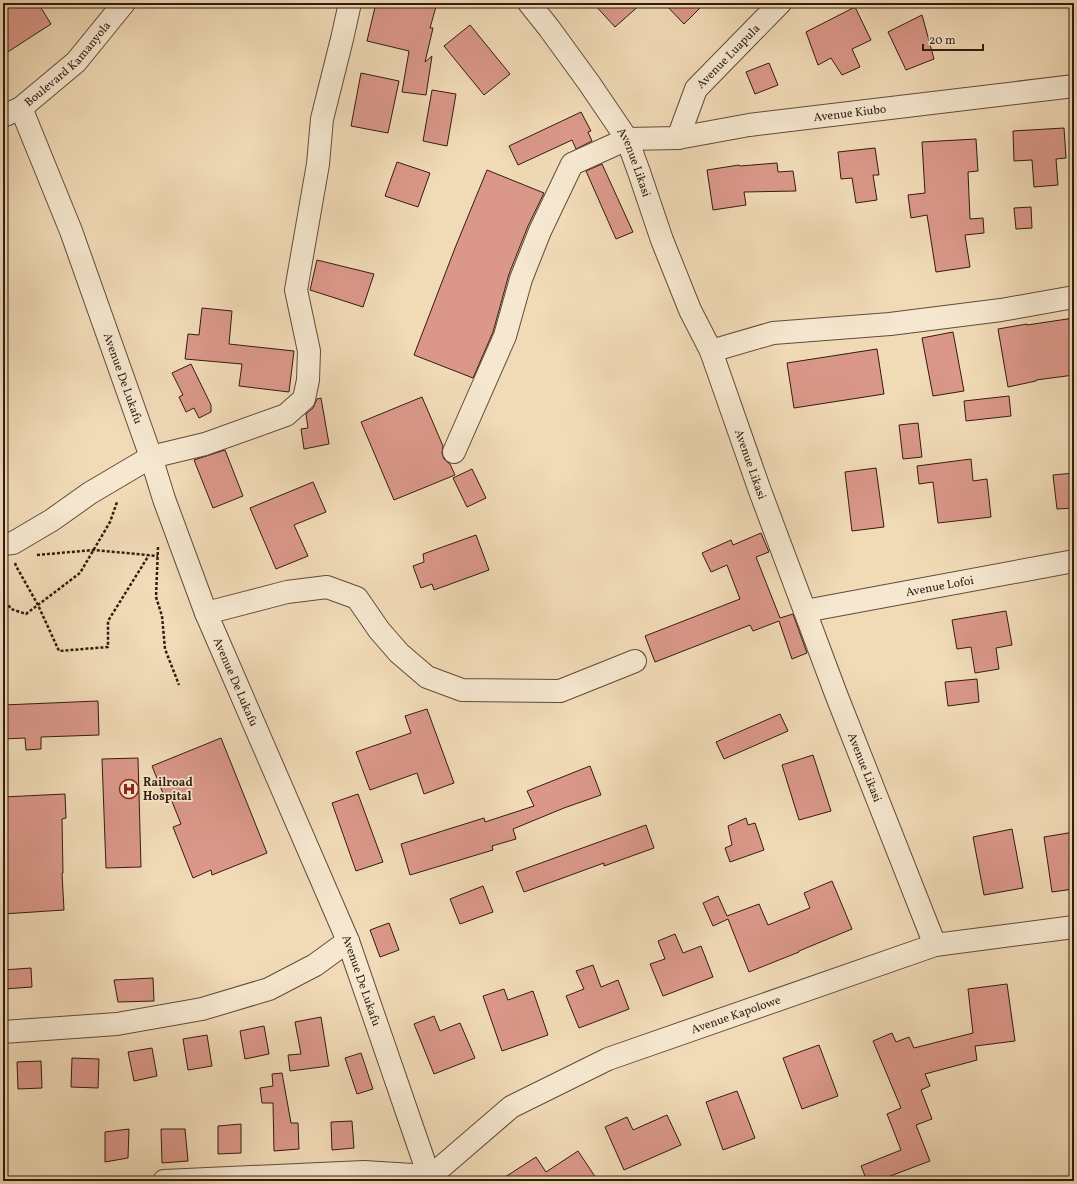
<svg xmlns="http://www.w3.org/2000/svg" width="1077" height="1184" viewBox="0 0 1077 1184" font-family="Vollkorn,serif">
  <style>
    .building { fill: #db988a; stroke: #331b10 }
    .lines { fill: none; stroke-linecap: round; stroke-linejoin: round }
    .minor-casing { stroke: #624b3a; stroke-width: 24 }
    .path { stroke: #331b10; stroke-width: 2.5; stroke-dasharray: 3 2; stroke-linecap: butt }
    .minor { stroke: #f6e8d0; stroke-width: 22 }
    .labels { text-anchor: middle; stroke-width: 3.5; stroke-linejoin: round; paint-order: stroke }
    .street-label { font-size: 12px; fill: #331b10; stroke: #f6e8d0 }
    .poi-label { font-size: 12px; font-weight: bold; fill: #331b10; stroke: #f6e8d0; text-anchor: start }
  </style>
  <rect width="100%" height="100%" fill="#f1dbb7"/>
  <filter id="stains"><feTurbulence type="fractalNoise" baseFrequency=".005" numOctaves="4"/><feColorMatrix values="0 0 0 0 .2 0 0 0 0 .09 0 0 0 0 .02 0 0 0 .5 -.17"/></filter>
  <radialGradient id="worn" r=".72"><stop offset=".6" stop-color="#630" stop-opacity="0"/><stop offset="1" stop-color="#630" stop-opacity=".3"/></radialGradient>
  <!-- building -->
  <path class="building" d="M 3,3 L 38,3 L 51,24 L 3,55 Z
    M 376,3 L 437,3 L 430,28 L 433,28 L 425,62 L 432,56 L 426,95 L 402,92 L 409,51 L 367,41 Z
    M 593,3 L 642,3 L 615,27 Z
    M 664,3 L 705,3 L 684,24 Z
    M 855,7 L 871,40 L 852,49 L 860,67 L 842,75 L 831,58 L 818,65 L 806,32 Z
    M 922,15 L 934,59 L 906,70 L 888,32 Z
    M 470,25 L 510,74 L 484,95 L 444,46 Z
    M 769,63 L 778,85 L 755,94 L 746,72 Z
    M 361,73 L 399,81 L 388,133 L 351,126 Z
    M 432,90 L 456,94 L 447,146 L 423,141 Z
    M 581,112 L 591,131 L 588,132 L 592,141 L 576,149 L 572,140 L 518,165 L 509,146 Z
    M 1064,128 L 1066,158 L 1056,159 L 1058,185 L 1034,187 L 1032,160 L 1014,161 L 1013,131 Z
    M 976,139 L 978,171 L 968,172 L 970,219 L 983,218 L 984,233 L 965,235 L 970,267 L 936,272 L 927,215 L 911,218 L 908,195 L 925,193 L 922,142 Z
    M 875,148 L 879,175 L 873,175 L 877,200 L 856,203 L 852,178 L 841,179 L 838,152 Z
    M 397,162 L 430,173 L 418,207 L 385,196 Z
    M 777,163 L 778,172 L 793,171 L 796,191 L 744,192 L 746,205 L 713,210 L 707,170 L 739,165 L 740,166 Z
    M 602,164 L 633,232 L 616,239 L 586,171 Z
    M 487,170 L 544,193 L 528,226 L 509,274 L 493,332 L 473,378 L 414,355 L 455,248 Z
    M 1031,207 L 1032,228 L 1016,229 L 1014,208 Z
    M 317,260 L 374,274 L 363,307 L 310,290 Z
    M 202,308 L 232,311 L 229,344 L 294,351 L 289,392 L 239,386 L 242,364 L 185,359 L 188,334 L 199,335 Z
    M 1074,318 L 1074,375 L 1036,380 L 1036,381 L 1008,387 L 998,329 L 1027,324 L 1027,325 Z
    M 953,332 L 964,391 L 933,396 L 922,338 Z
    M 877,349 L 884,394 L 794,408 L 787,363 Z
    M 191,364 L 211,405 L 211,412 L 199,418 L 194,408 L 186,412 L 179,397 L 183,395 L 172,373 Z
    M 1009,396 L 1011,416 L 966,421 L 964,401 Z
    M 422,397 L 443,446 L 442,453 L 444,459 L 450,464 L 455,475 L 394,500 L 361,422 Z
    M 321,398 L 329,444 L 304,449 L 301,429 L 308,428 L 306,414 L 313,408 L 317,399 Z
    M 918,423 L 922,457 L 903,459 L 899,425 Z
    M 225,450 L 243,496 L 213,508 L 194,460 Z
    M 971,459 L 973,481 L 987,479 L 991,517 L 938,523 L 933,482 L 919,484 L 917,466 Z
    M 876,468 L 884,527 L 852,531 L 845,472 Z
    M 472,469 L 486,498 L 467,507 L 453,478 Z
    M 1074,473 L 1074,508 L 1057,509 L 1053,475 Z
    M 313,482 L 326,512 L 294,525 L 308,556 L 276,569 L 250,508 Z
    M 761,533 L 769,552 L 756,557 L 780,618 L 793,614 L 807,653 L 792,659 L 779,621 L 753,631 L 750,625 L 655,662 L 645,636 L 740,599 L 727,565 L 711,572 L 702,553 L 731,540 L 733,545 Z
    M 476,535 L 489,570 L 434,590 L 432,584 L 421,588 L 413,566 L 424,562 L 423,554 Z
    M 1006,611 L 1012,645 L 996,648 L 999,669 L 975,673 L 971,647 L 957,649 L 952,620 Z
    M 977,679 L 979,702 L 948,706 L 945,682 Z
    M 98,701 L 99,735 L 41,737 L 41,749 L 26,750 L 25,738 L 3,739 L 3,705 Z
    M 427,709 L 454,783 L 424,794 L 417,773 L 370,790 L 356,752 L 411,733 L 405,716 Z
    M 780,714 L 788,731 L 724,759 L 716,742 Z
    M 221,738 L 267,853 L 212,875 L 211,870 L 193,878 L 173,827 L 181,824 L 169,794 L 164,796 L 152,766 Z
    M 813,755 L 831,811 L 799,820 L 782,765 Z
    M 138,758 L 141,867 L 106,868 L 102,759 Z
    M 590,766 L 601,795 L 564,808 L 513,829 L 516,839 L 492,846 L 493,850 L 410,875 L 401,844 L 484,818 L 485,822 L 534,806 L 527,791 Z
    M 65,794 L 66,818 L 62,819 L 63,873 L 62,873 L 64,910 L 3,914 L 3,797 Z
    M 358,794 L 383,862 L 356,871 L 332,803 Z
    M 746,818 L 748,825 L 755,823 L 764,850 L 730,862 L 725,848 L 732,845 L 728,826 Z
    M 646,825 L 654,848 L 604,866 L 604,863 L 524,892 L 516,872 Z
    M 1012,829 L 1023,888 L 984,895 L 973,837 Z
    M 1074,832 L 1074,889 L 1052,892 L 1044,837 Z
    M 832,881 L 852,929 L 799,951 L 799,952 L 749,972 L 728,919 L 713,926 L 703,903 L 718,896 L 727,916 L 759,904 L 768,925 L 810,908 L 804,893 Z
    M 483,886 L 493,912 L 460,924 L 450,899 Z
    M 389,923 L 399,950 L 380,957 L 370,930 Z
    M 675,934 L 683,953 L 701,946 L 713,977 L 663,996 L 650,964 L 665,959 L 658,941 Z
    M 593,965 L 601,987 L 618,980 L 629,1009 L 579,1028 L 566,996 L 584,989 L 576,971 Z
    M 31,968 L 32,987 L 4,989 L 3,970 Z
    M 153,978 L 154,1001 L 118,1002 L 114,980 Z
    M 1007,984 L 1015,1041 L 975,1046 L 977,1060 L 925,1074 L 930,1086 L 921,1090 L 932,1119 L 916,1125 L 930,1161 L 877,1181 L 867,1181 L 861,1166 L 901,1150 L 887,1114 L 901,1108 L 873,1041 L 892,1033 L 896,1042 L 909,1037 L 914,1048 L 973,1033 L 968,989 Z
    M 504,989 L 508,1000 L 533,991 L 548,1035 L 502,1051 L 483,996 Z
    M 434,1016 L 440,1031 L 460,1023 L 475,1058 L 434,1074 L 414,1024 Z
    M 321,1017 L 329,1066 L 290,1071 L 288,1055 L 301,1054 L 295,1022 Z
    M 264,1026 L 269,1054 L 245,1059 L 240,1031 Z
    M 207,1035 L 212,1066 L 188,1070 L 183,1039 Z
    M 819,1045 L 838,1096 L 802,1109 L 783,1058 Z
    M 152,1048 L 157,1076 L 134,1081 L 128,1052 Z
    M 361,1053 L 373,1089 L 357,1094 L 345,1058 Z
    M 72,1058 L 99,1059 L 98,1088 L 71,1087 Z
    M 41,1061 L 42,1088 L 18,1089 L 17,1062 Z
    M 282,1073 L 291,1123 L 298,1123 L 299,1149 L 274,1151 L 273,1103 L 262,1103 L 260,1088 L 273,1086 L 272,1074 Z
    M 737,1091 L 755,1138 L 723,1150 L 706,1102 Z
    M 667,1115 L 681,1145 L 624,1170 L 605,1127 L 627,1117 L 633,1130 Z
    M 352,1121 L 354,1148 L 332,1150 L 331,1122 Z
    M 241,1124 L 241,1153 L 218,1154 L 218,1126 Z
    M 129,1129 L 128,1158 L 105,1162 L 105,1132 Z
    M 161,1129 L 185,1129 L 188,1161 L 162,1163 Z
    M 578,1151 L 598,1181 L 499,1181 L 536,1157 L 546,1172 Z"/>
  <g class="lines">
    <defs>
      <g id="minor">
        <path id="s1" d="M 529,3 L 549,28 L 589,83 L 627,139 L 639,172 L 662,240 L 690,310 L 711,351 L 760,491 L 836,694 L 935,945"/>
        <path id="s2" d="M 21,108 L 71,231 L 151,457 L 164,499 L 206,613 L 348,941 L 429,1176 L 434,1181"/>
        <path id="s3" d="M 3,116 L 21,108 L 76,62 L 124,3"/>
        <path id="s4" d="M 678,138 L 696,89 L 780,3"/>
        <path d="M 711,351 L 773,333 L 890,324 L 1001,310 L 1074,297"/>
        <path id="s5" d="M 454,452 L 505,336 L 521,279 L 540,231 L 572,164 L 627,139 L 678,138 L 749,125 L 1074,86"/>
        <path d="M 3,544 L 13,543 L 52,520 L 90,493 L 151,457 L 205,444 L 286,415 L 304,399 L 308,380 L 309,351 L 296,290 L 318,164 L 322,119 L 342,39 L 350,3"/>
        <path id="s6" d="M 805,611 L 1074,561"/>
        <path d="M 206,613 L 287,592 L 327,587 L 357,598 L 379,630 L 399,653 L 427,677 L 462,690 L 560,691 L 635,661"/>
        <path d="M 3,1032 L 117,1024 L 202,1009 L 269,989 L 315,965 L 348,941"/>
        <path d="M 164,1181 L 364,1172 L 429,1176"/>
        <path id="s7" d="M 425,1181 L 511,1107 L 608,1059 L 935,945 L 1074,927"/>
      </g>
    </defs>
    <!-- minor casing -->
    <use href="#minor" class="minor-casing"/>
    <!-- path -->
    <path class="path" d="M 158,547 L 156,597 L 162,616 L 165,649 L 179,685
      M 37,555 L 94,550 L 158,556
      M 15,563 L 16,566 L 38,605 L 59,651 L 108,647 L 108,621 L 149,555
      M 3,597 L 11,609 L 26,614 L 80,573 L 110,522 L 117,502"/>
    <!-- minor -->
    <use href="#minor" class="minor"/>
  </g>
  <!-- icons -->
  <defs>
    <symbol id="hospital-ring" viewBox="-11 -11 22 22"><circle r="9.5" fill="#f6e8d0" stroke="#8f2418" stroke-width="1.5"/><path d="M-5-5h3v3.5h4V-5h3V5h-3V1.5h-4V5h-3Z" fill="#8f2418"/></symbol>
  </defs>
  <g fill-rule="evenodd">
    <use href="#hospital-ring" x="118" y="778" width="22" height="22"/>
  </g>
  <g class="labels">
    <!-- street labels -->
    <g class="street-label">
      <text dy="4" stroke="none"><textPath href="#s4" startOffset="98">Avenue Luapula</textPath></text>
      <text dy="4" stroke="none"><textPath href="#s3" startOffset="84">Boulevard Kamanyola</textPath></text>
      <text dy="4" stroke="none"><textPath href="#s5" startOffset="597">Avenue Kiubo</textPath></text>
      <text dy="4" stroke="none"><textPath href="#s1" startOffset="192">Avenue Likasi</textPath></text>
      <text dy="4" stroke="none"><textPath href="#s2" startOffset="289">Avenue De Lukafu</textPath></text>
      <text dy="4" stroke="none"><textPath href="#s1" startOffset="516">Avenue Likasi</textPath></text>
      <text dy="4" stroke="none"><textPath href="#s6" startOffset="137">Avenue Lofoi</textPath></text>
      <text dy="4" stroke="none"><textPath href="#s2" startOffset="613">Avenue De Lukafu</textPath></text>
      <text dy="4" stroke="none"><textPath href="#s1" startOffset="840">Avenue Likasi</textPath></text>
      <text dy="4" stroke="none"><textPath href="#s2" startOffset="937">Avenue De Lukafu</textPath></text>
      <text dy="4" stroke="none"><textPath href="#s7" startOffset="357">Avenue Kapolowe</textPath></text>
    </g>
    <!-- poi labels -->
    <g class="poi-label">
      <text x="143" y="786">Railroad<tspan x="143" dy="14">Hospital</tspan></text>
    </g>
  </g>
  <!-- margin -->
  <rect width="1077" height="1184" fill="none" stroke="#f1dbb7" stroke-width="16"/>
  <rect x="4" y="4" width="1069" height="1176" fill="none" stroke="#331b10" stroke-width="2"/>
  <rect x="8" y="8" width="1061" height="1168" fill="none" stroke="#331b10"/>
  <!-- scale -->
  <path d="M923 44v6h60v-6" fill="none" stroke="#331b10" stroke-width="2"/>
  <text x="929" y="44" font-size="12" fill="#331b10" stroke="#f6e8d0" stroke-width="3" paint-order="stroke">20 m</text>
  <rect width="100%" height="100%" filter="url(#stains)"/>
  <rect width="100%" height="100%" fill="url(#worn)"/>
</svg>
